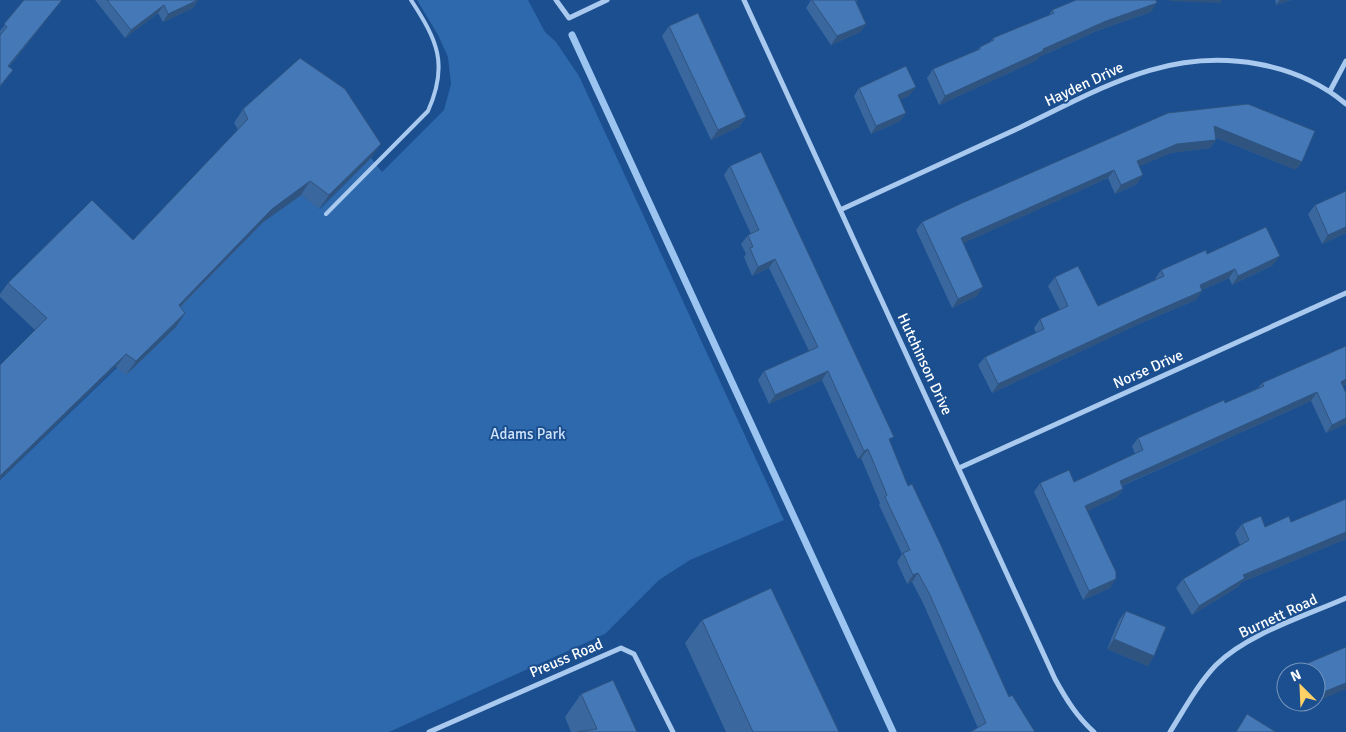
<svg xmlns="http://www.w3.org/2000/svg" width="1346" height="732" viewBox="0 0 1346 732" font-family="Signika,sans-serif">
  <style>
    .green { fill: #2e69ad }
    .lines { fill: none; stroke-linecap: round; stroke-linejoin: round }
    .stream { stroke: #9cc4f0; stroke-width: 7 }
    .lane { stroke: #a9c9ee; stroke-width: 4 }
    .street { stroke: #a9c9ee; stroke-width: 5 }
    .wall { fill: #3a679d }
    .shaded-wall { fill: #305480 }
    .building { fill: #4478b7; stroke: #305480 }
    .labels { text-anchor: middle; stroke-width: 4; stroke-linejoin: round; paint-order: stroke }
    .street-label { font-size: 15px; fill: #fff; stroke: #1b4f8f }
    .park-label { font-size: 15px; fill: #cfe3fa; stroke: #1b4f8f }
  </style>
  <rect width="100%" height="100%" fill="#1b4f8f"/>
  <!-- green -->
  <path class="green" d="M 417,0 L 528,0 L 545,32 L 556,42 L 579,76 L 784,520 L 690,560 L 659,580 L 605,634 L 389,732 L 0,732 L 0,480 L 169,318 L 262,223 L 301,195 L 320,209 L 371,158 L 382,172 L 444,110 L 451,84 L 448,57 L 438,35 Z"/>
  <g class="lines">
    <!-- stream -->
    <path class="stream" d="M 572,35 L 893,732"/>
    <!-- lane -->
    <path class="lane" d="M 326,214 L 428,111 C 449,64 437,40 411,0"/>
    <!-- street -->
    <path class="street" d="M 556,0 L 569,18 L 607,0
      M 744,0 L 1055,679 C 1066,699 1077,717 1094,732
      M 1330,91 L 1346,61
      M 840,210 C 900,183 959,155 1019,128 C 1099,90 1166,47 1258,64 C 1291,70 1321,83 1346,104
      M 959,468 L 1346,293
      M 429,732 L 621,648 L 634,654 L 673,732
      M 1170,732 C 1184,710 1197,685 1216,665 C 1247,634 1305,616 1346,598"/>
  </g>
  <!-- wall -->
  <path class="wall" d="M 24,0 L 62,0 L 9,67 L 13,70 L 0,87 L 0,35 L 1,34 L 0,33 L 0,31 Z
    M 95,0 L 198,0 L 193,8 L 163,22 L 158,13 L 125,38 Z
    M 811,0 L 858,0 L 856,1 L 866,24 L 860,32 L 831,45 L 806,8 Z
    M 1275,0 L 1291,0 L 1276,5 Z
    M 1052,10 L 1151,12 L 1099,30 L 1039,57 L 1037,60 L 939,105 L 927,78 L 933,69 L 977,50 L 980,47 L 990,42 L 993,38 L 1049,15 Z
    M 669,26 L 746,117 L 739,127 L 711,140 L 662,36 Z
    M 859,88 L 910,95 L 900,100 L 906,113 L 900,121 L 871,134 L 854,96 Z
    M 243,109 L 371,158 L 319,209 L 301,195 L 262,223 L 181,307 L 185,313 L 176,327 L 126,375 L 116,367 L 35,330 L 0,297 L 0,294 L 8,283 L 133,240 L 238,130 L 234,123 Z
    M 1168,113 L 1296,170 L 1215,137 L 1216,140 L 1210,148 L 1171,153 L 1139,166 L 1137,184 L 1115,194 L 1108,178 L 963,243 L 977,296 L 952,308 L 916,230 L 922,222 Z
    M 730,166 L 890,442 L 908,486 L 1009,697 L 1035,732 L 978,728 L 923,603 L 912,582 L 907,584 L 897,562 L 902,554 L 879,505 L 880,503 L 861,458 L 858,459 L 822,380 L 769,404 L 758,380 L 764,371 L 809,351 L 769,268 L 752,276 L 744,257 L 746,254 L 741,244 L 748,235 L 751,234 L 724,175 Z
    M 1315,205 L 1346,233 L 1322,244 L 1308,214 Z
    M 1207,254 L 1273,265 L 1232,285 L 1229,278 L 1202,290 L 1196,300 L 1141,323 L 992,393 L 978,365 L 985,357 L 1036,333 L 1034,328 L 1040,319 L 1060,310 L 1048,286 L 1055,277 L 1098,306 L 1155,280 L 1155,279 L 1161,270 Z
    M 1262,383 L 1343,387 L 1346,424 L 1326,433 L 1311,401 L 1122,486 L 1123,489 L 1117,497 L 1087,511 L 1110,588 L 1083,600 L 1034,492 L 1040,483 L 1074,482 L 1135,454 L 1132,446 L 1138,438 L 1225,403 L 1258,388 Z
    M 1346,499 L 1346,539 L 1242,582 L 1238,587 L 1192,615 L 1176,588 L 1183,579 L 1240,545 L 1235,533 L 1242,524 L 1265,527 L 1291,522 Z
    M 1126,611 L 1154,656 L 1148,666 L 1107,649 L 1119,620 Z
    M 702,620 L 839,732 L 726,732 L 685,643 Z
    M 1301,666 L 1316,672 L 1297,672 Z
    M 581,694 L 637,732 L 571,732 L 565,717 Z"/>
  <!-- shaded-wall -->
  <path class="shaded-wall" d="M 62,0 L 3,74 L 8,66 Z
    M 198,0 L 193,8 L 163,22 L 168,14 Z
    M 1170,0 L 1222,0 L 1220,3 L 1169,1 Z
    M 1280,0 L 1291,0 L 1276,5 Z
    M 1157,3 L 1151,12 L 1099,30 L 1039,57 L 1037,60 L 939,105 L 945,96 L 1043,49 L 1106,21 Z
    M 164,5 L 158,13 L 125,38 L 131,30 Z
    M 866,24 L 860,32 L 831,45 L 837,36 Z
    M 916,87 L 910,95 L 892,104 L 898,95 Z
    M 906,113 L 900,121 L 871,134 L 876,126 Z
    M 746,117 L 739,127 L 711,140 L 718,130 Z
    M 1214,126 L 1302,162 L 1296,170 L 1208,134 Z
    M 1216,140 L 1210,148 L 1171,153 L 1131,170 L 1137,161 L 1177,144 Z
    M 381,144 L 371,158 L 319,209 L 329,195 Z
    M 1114,170 L 1108,178 L 955,247 L 961,238 Z
    M 1143,175 L 1137,184 L 1115,194 L 1121,185 Z
    M 310,181 L 301,195 L 262,223 L 169,318 L 179,305 L 272,209 Z
    M 1346,227 L 1346,233 L 1322,244 L 1328,235 Z
    M 1280,256 L 1273,265 L 1232,285 L 1238,276 Z
    M 775,259 L 769,268 L 752,276 L 758,267 Z
    M 1235,269 L 1229,278 L 1193,294 L 1200,285 Z
    M 983,287 L 977,296 L 952,308 L 958,299 Z
    M 1202,291 L 1196,300 L 1141,323 L 992,393 L 998,384 L 1147,315 Z
    M 185,313 L 176,327 L 126,375 L 136,361 Z
    M 126,354 L 116,367 L 0,480 L 0,476 Z
    M 828,371 L 822,380 L 769,404 L 775,395 Z
    M 1346,379 L 1346,385 L 1335,390 L 1341,382 Z
    M 1317,392 L 1311,401 L 1114,489 L 1120,481 Z
    M 1346,418 L 1346,424 L 1326,433 L 1332,425 Z
    M 868,449 L 861,458 L 858,459 L 864,451 Z
    M 1123,489 L 1117,497 L 1079,515 L 1085,506 Z
    M 1346,532 L 1346,539 L 1242,582 L 1238,587 L 1192,615 L 1199,606 L 1243,575 Z
    M 918,573 L 912,582 L 907,584 L 913,575 Z
    M 1116,579 L 1110,588 L 1083,600 L 1089,591 Z
    M 1114,639 L 1154,656 L 1148,666 L 1107,649 Z
    M 1346,683 L 1346,689 L 1316,702 L 1316,695 Z
    M 1310,702 L 1315,702 L 1307,705 Z"/>
  <!-- building -->
  <path class="building" d="M 24,0 L 62,0 L 8,66 L 13,70 L 0,86 L 0,35 L 7,27 L 4,24 Z
    M 107,0 L 198,0 L 168,14 L 164,5 L 131,30 Z
    M 812,0 L 855,0 L 866,24 L 837,36 Z
    M 1076,0 L 1156,0 L 1157,3 L 1106,21 L 1043,49 L 1043,51 L 945,96 L 933,69 L 980,49 L 980,47 L 994,40 L 993,38 L 1054,13 L 1052,10 Z
    M 698,13 L 746,117 L 718,130 L 669,26 Z
    M 300,58 L 345,89 L 381,144 L 329,195 L 310,181 L 272,209 L 179,305 L 185,313 L 136,361 L 126,354 L 0,476 L 0,365 L 47,318 L 8,283 L 92,200 L 133,240 L 248,119 L 243,109 Z
    M 906,66 L 916,87 L 898,95 L 906,113 L 876,126 L 859,88 Z
    M 1248,104 L 1315,131 L 1302,162 L 1214,126 L 1216,140 L 1177,144 L 1137,161 L 1143,175 L 1121,185 L 1114,170 L 961,238 L 983,287 L 958,299 L 922,222 L 962,203 L 1168,113 Z
    M 761,152 L 894,437 L 889,439 L 908,486 L 912,484 L 939,541 L 1009,697 L 1012,695 L 1035,732 L 970,732 L 986,723 L 930,595 L 918,573 L 913,575 L 903,553 L 910,550 L 885,497 L 887,495 L 868,449 L 864,451 L 828,371 L 775,395 L 764,371 L 818,347 L 775,259 L 758,267 L 750,248 L 753,247 L 748,235 L 759,230 L 730,166 Z
    M 1346,191 L 1346,227 L 1328,235 L 1315,205 Z
    M 1266,227 L 1280,256 L 1238,276 L 1235,269 L 1200,285 L 1202,291 L 1147,315 L 998,384 L 985,357 L 1044,329 L 1040,319 L 1068,306 L 1055,277 L 1078,266 L 1098,306 L 1164,276 L 1161,270 L 1206,250 L 1207,254 Z
    M 1346,346 L 1346,379 L 1341,382 L 1346,393 L 1346,418 L 1332,425 L 1317,392 L 1120,481 L 1123,489 L 1085,506 L 1116,572 L 1116,579 L 1089,591 L 1040,483 L 1069,470 L 1074,482 L 1143,450 L 1138,438 L 1224,400 L 1225,403 L 1264,386 L 1262,383 Z
    M 1346,499 L 1346,532 L 1243,575 L 1245,578 L 1199,606 L 1183,579 L 1249,540 L 1242,524 L 1261,516 L 1265,527 L 1289,516 L 1291,522 Z
    M 771,588 L 839,732 L 753,732 L 702,620 Z
    M 1126,611 L 1166,627 L 1154,656 L 1114,639 Z
    M 1346,647 L 1346,683 L 1316,695 L 1316,672 L 1303,672 L 1301,666 Z
    M 613,680 L 637,732 L 577,732 L 597,729 L 581,694 Z
    M 1247,714 L 1276,732 L 1236,732 Z"/>
  <g class="labels">
    <!-- street labels -->
    <g class="street-label">
      <text transform="translate(1084 84) rotate(-25)" y="5">Hayden Drive</text>
      <text transform="translate(925 364) rotate(65)" y="5">Hutchinson Drive</text>
      <text transform="translate(1148 369) rotate(-24)" y="5">Norse Drive</text>
      <text transform="translate(1278 616) rotate(-25)" y="5">Burnett Road</text>
      <text transform="translate(566 658) rotate(-23)" y="5">Preuss Road</text>
    </g>
    <!-- park labels -->
    <g class="park-label">
      <text x="528" y="439">Adams Park</text>
    </g>
  </g>
  <!-- north arrow -->
  <g transform="translate(1301 687) rotate(336)"><circle r="24" fill="#1b4f8f" stroke="#7695bc"/>
  <path d="M0-4L9 19L0 12L-9 19Z" fill="#ffd166"/>
  <text y="-8" font-size="14" font-weight="bold" text-anchor="middle" fill="#ffffff">N</text>
  </g>
</svg>
